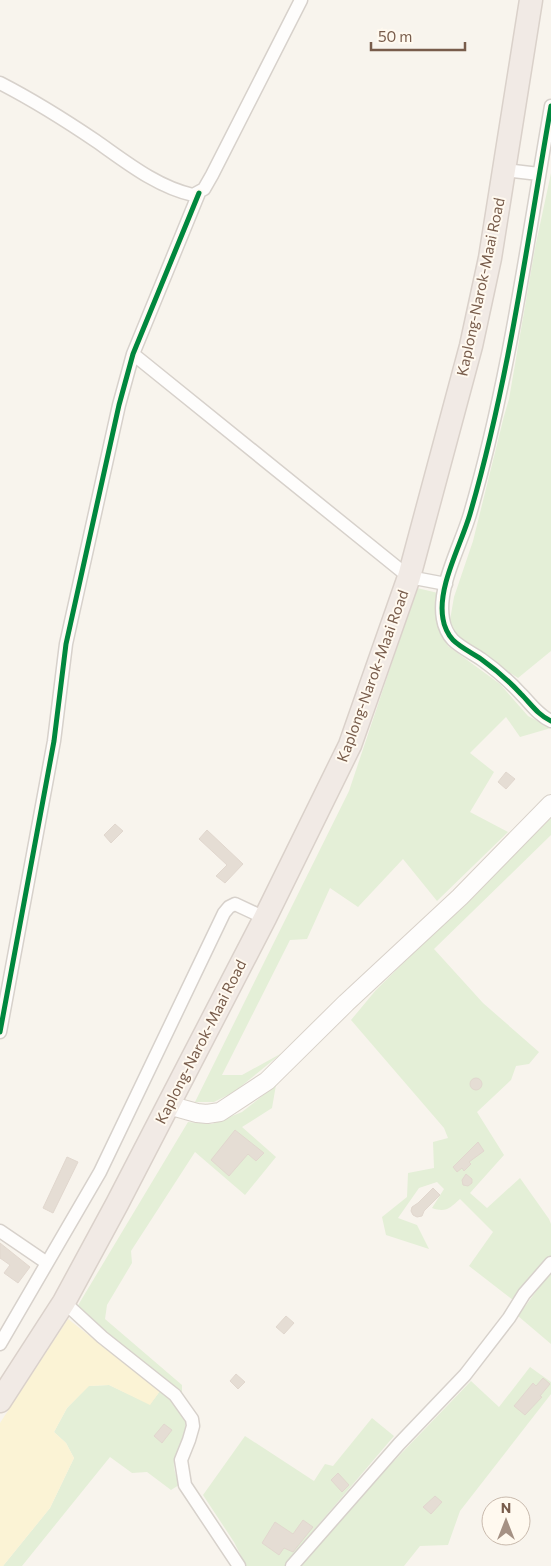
<svg xmlns="http://www.w3.org/2000/svg" width="551" height="1566" viewBox="0 0 551 1566" font-family="Commissioner,sans-serif">
  <style>
    .green { fill: #e4efd7 }
    .sand { fill: #fbf3d5 }
    .building { fill: #e5ddd4; stroke: #e1d7ce }
    .lines { fill: none; stroke-linecap: round; stroke-linejoin: round }
    .street-casing { stroke: #d7d1cb; stroke-width: 15 }
    .secondary-casing { stroke: #d8d1c9; stroke-width: 20 }
    .highway-casing { stroke: #dad1ca; stroke-width: 25 }
    .street { stroke: #fefdfc; stroke-width: 12 }
    .secondary { stroke: #fefdfc; stroke-width: 18 }
    .highway { stroke: #f1eae5; stroke-width: 22 }
    .cycleway-casing { stroke: #fff9ef; stroke-width: 8 }
    .cycleway { stroke: #00873e; stroke-width: 5 }
    .labels { text-anchor: middle; stroke-width: 4; stroke-linejoin: round; paint-order: stroke }
    .street-label { font-size: 15px; fill: #785c4b; stroke: #fff9ef }
  </style>
  <rect width="100%" height="100%" fill="#f8f4ed"/>
  <!-- green -->
  <path class="green" d="M 551,173 L 551,651 L 518,678 L 456,637 L 450,620 L 454,597 L 473,541 L 504,416 L 509,399 L 535,248 Z
    M 417,588 L 438,593 L 436,621 L 448,646 L 500,684 L 528,716 L 551,728 L 520,737 L 506,717 L 470,753 L 494,772 L 470,812 L 508,832 L 437,901 L 403,859 L 358,907 L 330,888 L 307,939 L 290,940 L 222,1075 L 242,1075 L 282,1053 L 234,1092 L 214,1102 L 195,1102 L 349,791 Z
    M 551,818 L 551,835 L 434,949 L 483,1003 L 539,1052 L 529,1064 L 516,1066 L 511,1080 L 477,1112 L 504,1155 L 470,1193 L 487,1208 L 520,1178 L 549,1219 L 551,1224 L 551,1257 L 513,1300 L 469,1266 L 493,1232 L 460,1199 C 450,1208 446,1213 432,1208 L 444,1189 L 437,1182 L 419,1188 L 398,1218 L 417,1225 L 429,1249 L 386,1235 L 382,1217 L 407,1197 L 408,1173 L 434,1168 L 433,1142 L 448,1138 L 444,1128 L 351,1020 L 376,990 Z
    M 276,1085 L 272,1108 L 242,1127 L 276,1157 L 245,1195 L 195,1152 L 131,1251 L 132,1263 L 107,1305 L 105,1319 L 182,1385 L 182,1397 L 77,1307 L 188,1122 L 212,1124 L 242,1112 Z
    M 551,1271 L 551,1344 L 518,1316 Z
    M 530,1367 L 551,1382 L 551,1394 L 460,1511 L 448,1545 L 420,1546 L 404,1566 L 301,1566 L 370,1486 L 471,1381 L 499,1407 Z
    M 109,1385 L 150,1404 L 160,1391 C 177,1406 193,1416 182,1440 C 179,1447 175,1454 174,1462 C 173,1469 177,1478 179,1485 L 171,1490 L 147,1472 L 132,1473 L 110,1457 L 22,1566 L 3,1566 L 50,1508 L 74,1458 L 66,1443 L 54,1432 L 67,1408 L 88,1386 Z
    M 372,1418 L 394,1436 L 319,1524 L 287,1566 L 246,1566 L 234,1542 L 203,1495 L 245,1436 L 314,1481 L 325,1464 L 333,1466 Z"/>
  <!-- sand -->
  <path class="sand" d="M 68,1319 L 160,1391 L 150,1405 L 109,1385 L 89,1386 L 67,1408 L 54,1432 L 66,1443 L 74,1458 L 50,1508 L 3,1566 L 0,1566 L 0,1423 Z"/>
  <!-- building -->
  <path class="building" d="M 506,772 L 515,779 L 506,789 L 498,782 Z
    M 115,824 L 123,831 L 111,843 L 104,835 Z
    M 207,830 L 243,864 L 225,883 L 216,876 L 227,865 L 199,839 Z
    M470 1084a6 6 0 1 1 12 0a6 6 0 1 1-12 0Z
    M 235,1130 L 264,1153 L 256,1161 L 248,1154 L 229,1176 L 211,1160 Z
    M 478,1142 L 484,1151 L 469,1162 L 471,1164 L 464,1171 L 462,1168 L 457,1172 L 453,1167 Z
    M 67,1157 L 78,1162 L 53,1213 L 43,1208 Z
    M 466,1174 L 472,1179 L 472,1183 L 468,1186 L 463,1185 L 462,1180 Z
    M 433,1188 L 440,1195 L 424,1211 L 422,1216 L 417,1217 L 413,1215 L 411,1211 L 412,1207 L 418,1203 Z
    M 0,1243 L 30,1267 L 18,1283 L 4,1273 L 10,1265 L 0,1258 Z
    M 286,1316 L 294,1323 L 284,1334 L 276,1327 Z
    M 236,1374 L 245,1382 L 238,1389 L 230,1381 Z
    M 543,1378 L 550,1384 L 540,1396 L 542,1397 L 525,1415 L 514,1406 L 533,1383 L 536,1386 Z
    M 164,1424 L 172,1430 L 162,1443 L 154,1436 Z
    M 338,1473 L 349,1485 L 342,1492 L 331,1480 Z
    M 435,1496 L 442,1502 L 431,1514 L 423,1507 Z
    M 303,1520 L 313,1527 L 293,1552 L 284,1548 L 279,1555 L 262,1543 L 275,1522 L 293,1534 Z"/>
  <g class="lines">
    <defs>
      <path id="street" d="M 0,83 C 33,100 65,120 96,141 C 126,162 157,187 193,195 L 204,189 L 212,175 L 301,0
        M 551,106 C 527,243 509,380 470,514 C 461,545 437,587 443,619 C 444,626 448,635 453,640 C 460,647 472,653 481,659 C 495,669 509,681 521,694 C 531,704 538,715 551,721
        M 505,170 L 539,174
        M 133,354 L 409,577 L 446,584
        M 0,1032 L 54,741 L 66,644 L 119,405 L 133,354 L 199,193
        M 0,1231 L 47,1263
        M 64,1302 L 102,1337 L 175,1395 L 192,1419 L 193,1426 L 189,1440 L 181,1460 L 185,1485 L 239,1566
        M 0,1344 L 100,1172 L 224,913 L 229,907 L 235,904 L 265,918
        M 292,1566 L 399,1444 L 465,1375 L 509,1318 L 524,1294 L 551,1263"/>
      <path id="secondary" d="M 168,1105 L 197,1113 L 207,1114 L 220,1112 L 267,1081 L 346,1003 L 460,897 L 551,804"/>
      <path id="highway" d="M 0,1401 L 64,1302 L 117,1204 L 265,918 L 350,745 L 409,577 L 471,346 L 490,258 L 531,0"/>
    </defs>
    <!-- street casing -->
    <use href="#street" class="street-casing"/>
    <!-- secondary casing -->
    <use href="#secondary" class="secondary-casing"/>
    <!-- highway casing -->
    <use href="#highway" class="highway-casing"/>
    <!-- street -->
    <use href="#street" class="street"/>
    <!-- secondary -->
    <use href="#secondary" class="secondary"/>
    <!-- highway -->
    <use href="#highway" class="highway"/>
    <defs>
      <path id="cycleway" d="M 551,106 C 527,243 509,380 470,514 C 461,545 437,587 443,619 C 444,626 448,635 453,640 C 460,647 472,653 481,659 C 495,669 509,681 521,694 C 531,704 538,715 551,721
        M 0,1032 L 54,741 L 66,644 L 119,405 L 133,354 L 199,193"/>
    </defs>
    <!-- cycleway casing -->
    <use href="#cycleway" class="cycleway-casing"/>
    <!-- cycleway -->
    <use href="#cycleway" class="cycleway"/>
  </g>
  <g class="labels">
    <!-- street labels -->
    <g class="street-label">
      <text transform="translate(481 287) rotate(-78)" y="5">Kaplong-Narok-Maai Road</text>
      <text transform="translate(373 676) rotate(-70)" y="5">Kaplong-Narok-Maai Road</text>
      <text transform="translate(201 1042) rotate(-63)" y="5">Kaplong-Narok-Maai Road</text>
    </g>
  </g>
  <!-- north arrow -->
  <g transform="translate(506 1521)"><circle r="24" fill="#fff9ef" stroke="#c9baad"/>
  <path d="M0-4L9 19L0 12L-9 19Z" fill="#a59184"/>
  <text y="-8" font-size="14" font-weight="bold" text-anchor="middle" fill="#785c4b">N</text>
  </g>
  <!-- scale -->
  <path d="M371 42v8h94v-8" fill="none" stroke="#785c4b" stroke-width="2.5"/>
  <text x="378" y="42" font-size="15" fill="#785c4b" stroke="#fff9ef" stroke-width="4" paint-order="stroke">50 m</text>
</svg>
